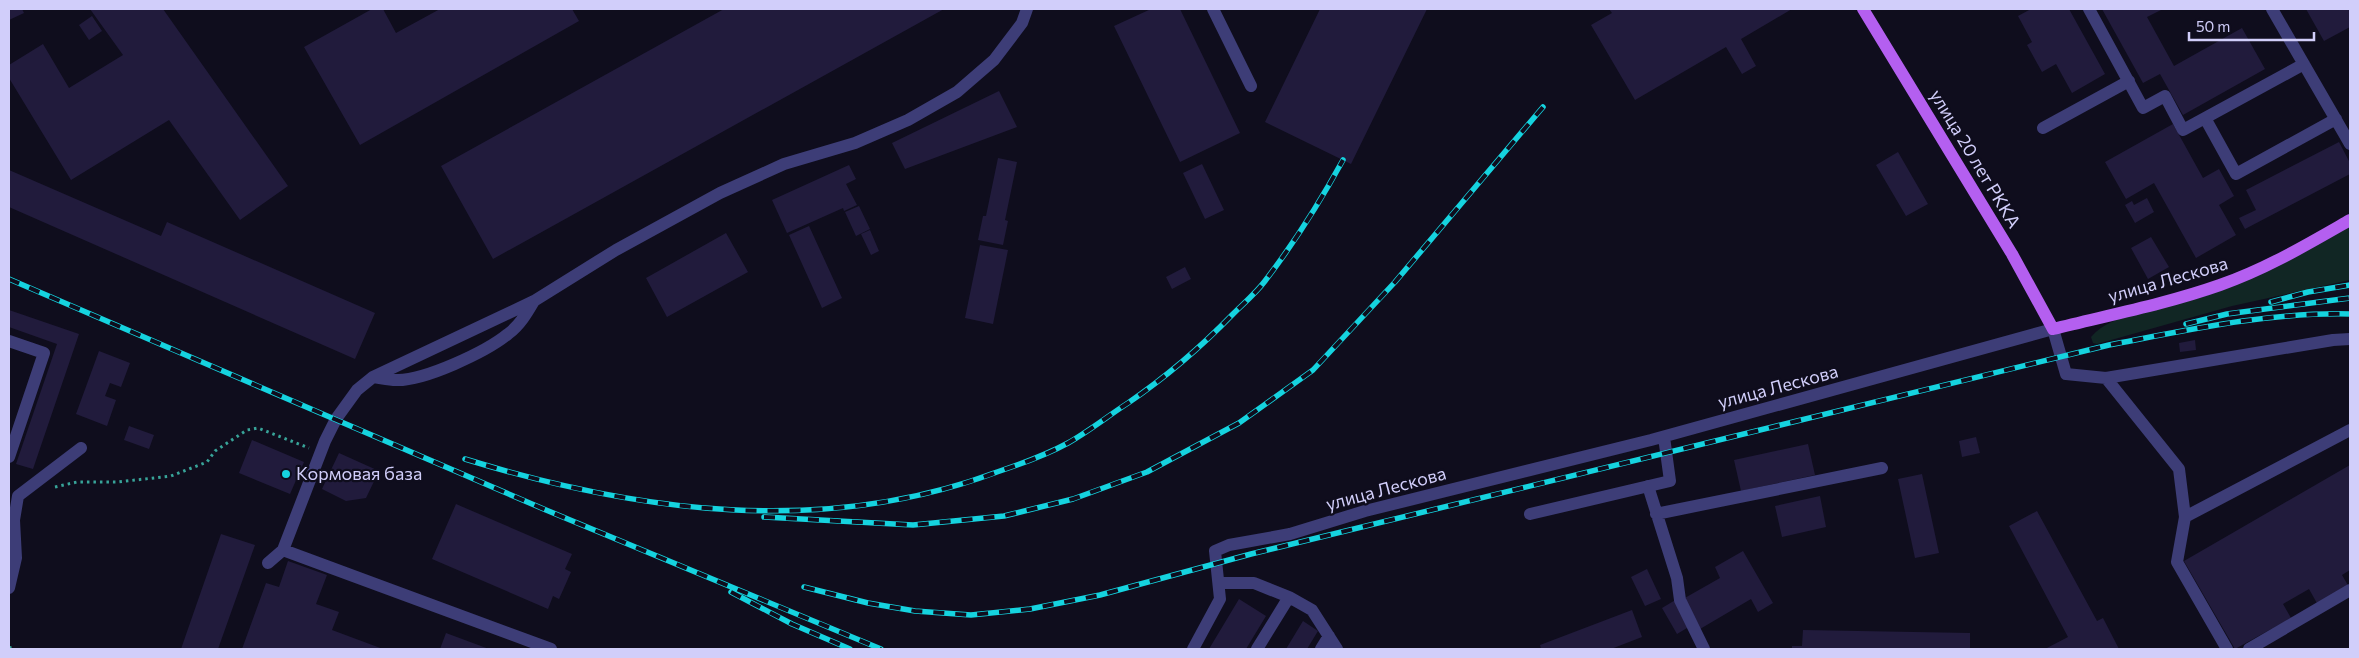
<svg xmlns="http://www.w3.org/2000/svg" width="2359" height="658" viewBox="0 0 2359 658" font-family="Commissioner,sans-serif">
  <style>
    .green { fill: #112624 }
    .building { fill: #211b3c }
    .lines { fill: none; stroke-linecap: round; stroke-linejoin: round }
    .path { stroke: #38a499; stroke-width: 3; stroke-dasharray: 2.5 4; stroke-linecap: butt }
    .minor { stroke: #3d3d77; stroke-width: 12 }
    .major { stroke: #b45ff0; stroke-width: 12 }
    .rail-casing { stroke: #15d3df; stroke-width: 5.5 }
    .rail { stroke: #0f0d1d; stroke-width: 4; stroke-dasharray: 11; stroke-linecap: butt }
    .poi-dot { fill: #15d3df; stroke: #0f0d1d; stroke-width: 2 }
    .labels { text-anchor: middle; stroke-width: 4.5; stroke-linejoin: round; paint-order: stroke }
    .street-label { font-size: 18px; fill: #d1cefa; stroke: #0f0d1d }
    .poi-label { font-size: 18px; fill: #d1cefa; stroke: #0f0d1d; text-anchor: start }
  </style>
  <rect width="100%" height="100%" fill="#0f0d1d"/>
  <!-- green -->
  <path class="green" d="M 2350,226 L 2350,280 L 2232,306 L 2097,344 L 2093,343 L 2091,337 C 2103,323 2118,319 2135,314 Z"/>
  <!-- building -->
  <path class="building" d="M 9,9 L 22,9 L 24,13 L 9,20 Z
    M 90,9 L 163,9 L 288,186 L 240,220 L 169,120 L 71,180 L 9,78 L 9,65 L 43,44 L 69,88 L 123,55 Z
    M 372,9 L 383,9 L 396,33 L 440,9 L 572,9 L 579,21 L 360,145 L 304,47 Z
    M 724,9 L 944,9 L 493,259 L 441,166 Z
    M 1151,9 L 1180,9 L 1240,133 L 1180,162 L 1114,26 Z
    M 1320,9 L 1427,9 L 1351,164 L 1265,122 Z
    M 1609,9 L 1792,9 L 1741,39 L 1756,66 L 1742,74 L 1726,47 L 1635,100 L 1591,25 L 1612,13 Z
    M 2031,9 L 2069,9 L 2105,74 L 2072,93 L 2056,64 L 2042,72 L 2027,45 L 2032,42 L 2018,16 Z
    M 2102,9 L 2163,9 L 2147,17 L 2174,66 L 2242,28 L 2265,69 L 2183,115 L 2160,74 L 2143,83 Z
    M 2306,9 L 2350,9 L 2350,27 L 2324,41 Z
    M 92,16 L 102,31 L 89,40 L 79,25 Z
    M 999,91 L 1017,127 L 905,169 L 892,143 Z
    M 2173,124 L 2203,178 L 2219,169 L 2234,196 L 2219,205 L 2236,235 L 2196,258 L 2154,183 L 2126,199 L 2105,162 Z
    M 2339,142 L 2350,163 L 2350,174 L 2245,229 L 2239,218 L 2256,210 L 2246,190 Z
    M 1898,152 L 1928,204 L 1906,216 L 1876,165 Z
    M 998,158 L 1017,162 L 1005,220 L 1008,221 L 1003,245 L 978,240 L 983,216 L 986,216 Z
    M 1202,164 L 1224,210 L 1205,219 L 1183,173 Z
    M 849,165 L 856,179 L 846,184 L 857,205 L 844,211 L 843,208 L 787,233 L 772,200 Z
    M 9,170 L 161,236 L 167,222 L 375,313 L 355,359 L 9,207 Z
    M 2147,198 L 2154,212 L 2135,223 L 2125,205 L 2132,201 L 2134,205 Z
    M 859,206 L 870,229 L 856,236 L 845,212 Z
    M 809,226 L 842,298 L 822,308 L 789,235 Z
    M 870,230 L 879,251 L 871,255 L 861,234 Z
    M 726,233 L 748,272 L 667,317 L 646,278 Z
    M 2151,237 L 2169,267 L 2148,279 L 2131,248 Z
    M 980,245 L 1008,250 L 993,324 L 965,318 Z
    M 1185,267 L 1191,279 L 1172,289 L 1166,277 Z
    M 9,310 L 79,334 L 33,469 L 16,464 L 57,344 L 9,327 Z
    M 2195,340 L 2196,350 L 2180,352 L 2179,343 Z
    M 99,351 L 130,363 L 121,387 L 110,383 L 105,396 L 116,400 L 107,426 L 76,414 Z
    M 129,426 L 154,435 L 149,449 L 124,440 Z
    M 1976,437 L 1980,453 L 1962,457 L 1959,441 Z
    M 252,440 L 304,462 L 290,494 L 239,473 Z
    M 1808,444 L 1815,475 L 1741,491 L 1734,460 Z
    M 339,453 L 379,471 L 366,498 L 346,501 L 322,489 Z
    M 2350,465 L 2350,570 L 2342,575 L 2349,587 L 2318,605 L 2309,589 L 2283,604 L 2291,618 L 2235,649 L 2184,561 Z
    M 1922,474 L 1939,553 L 1915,558 L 1898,479 Z
    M 1820,496 L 1826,527 L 1782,537 L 1775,506 Z
    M 456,504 L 572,554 L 565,569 L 571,572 L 559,599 L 553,596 L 548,609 L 432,559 Z
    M 2037,511 L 2097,621 L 2103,618 L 2119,649 L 2045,649 L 2068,637 L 2009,526 Z
    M 221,534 L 255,545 L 218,649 L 181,649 Z
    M 1743,551 L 1773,603 L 1758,612 L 1751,599 L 1700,629 L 1683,599 L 1720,578 L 1715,567 Z
    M 288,561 L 327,575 L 316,604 L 339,612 L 332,630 L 383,649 L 242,649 L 266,583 L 279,587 Z
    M 1647,569 L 1661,599 L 1645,606 L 1631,577 Z
    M 1239,599 L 1266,616 L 1246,649 L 1209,649 Z
    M 1677,599 L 1692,625 L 1677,634 L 1662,608 Z
    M 1632,610 L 1642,637 L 1611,649 L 1541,649 L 1540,645 Z
    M 1303,621 L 1318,631 L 1307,649 L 1286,649 Z
    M 1803,630 L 1970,633 L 1970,649 L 1792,649 L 1792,646 L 1802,646 Z
    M 446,633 L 489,649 L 440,649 Z"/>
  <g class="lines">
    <!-- path -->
    <path class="path" d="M 55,487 L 77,482 L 118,482 L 171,476 L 207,462 L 215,451 L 247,430 L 258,428 L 309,448
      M 9,647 L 13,649"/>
    <!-- minor -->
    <path class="minor" d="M 1213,9 L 1251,86
      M 2089,9 L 2143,108 L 2165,96 L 2183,130 L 2205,118
      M 2272,9 L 2350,144
      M 2304,64 L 2205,118 L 2236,174 L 2336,119
      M 2043,128 L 2129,81
      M 9,341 L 44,353 L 9,457
      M 373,377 C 381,378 388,380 396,380 C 424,381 486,352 508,334 C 520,325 527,313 534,301
      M 2106,378 L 2179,469 L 2185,517 L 2177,562 L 2227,649
      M 1648,486 L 1677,578 L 1680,600 L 1704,649
      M 1530,514 L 1670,481 L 1664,437
      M 1656,514 L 1882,468
      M 2185,517 L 2350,430
      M 283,550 L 551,649
      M 268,563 L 283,550 L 325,441 L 336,419 L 357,390 L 373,377 L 534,301 L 616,250 L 720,193 L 784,164 L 855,143 L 908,120 L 957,92 L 994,60 L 1022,23 L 1027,9
      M 1220,583 L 1254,583 L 1289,597 L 1312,610 L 1337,649
      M 9,588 L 16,558 L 14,520 L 18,496 L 81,448
      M 1193,649 L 1220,599 L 1215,551 L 1229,545 L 1290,534 L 1365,511 L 1651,440 L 2053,329 L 2066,374 L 2106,378 L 2333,340 L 2350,339
      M 1257,649 L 1289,597
      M 1321,649 L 1329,636
      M 2249,649 L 2350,590"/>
    <!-- major -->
    <path class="major" d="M 1863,9 L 2012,254 L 2053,329 C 2109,315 2166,304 2220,285 C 2266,269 2308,244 2350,220"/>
    <defs>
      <path id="rail" d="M 9,279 L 546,510 L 881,649
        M 2271,302 L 2308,292 L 2350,285
        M 2186,324 L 2227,314 L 2350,298
        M 465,459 C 638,512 823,537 997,472 C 1021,464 1046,455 1068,443 C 1089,431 1108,416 1128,403 C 1166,377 1201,347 1233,314 C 1244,303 1256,293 1265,281 C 1294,243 1320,202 1343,160
        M 764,517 L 913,525 L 1004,516 L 1073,499 L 1147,472 L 1239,423 L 1313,370 L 1395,282 L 1543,107
        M 804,587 L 868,603 L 915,611 L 971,615 L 1030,609 L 1100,595 L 1251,554 L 2109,345 C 2188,330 2269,312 2350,314
        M 731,592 L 792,624 L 850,649"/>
    </defs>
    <!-- rail casing -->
    <use href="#rail" class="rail-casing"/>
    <!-- rail -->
    <use href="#rail" class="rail"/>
  </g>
  <!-- markers -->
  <circle class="poi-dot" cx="286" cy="474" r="5"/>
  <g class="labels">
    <!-- street labels -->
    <g class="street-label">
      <text transform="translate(1975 159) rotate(59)" y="6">улица 20 лет РККА</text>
      <text transform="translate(2168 280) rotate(-16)" y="6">улица Лескова</text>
      <text transform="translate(1778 387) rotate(-15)" y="6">улица Лескова</text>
      <text transform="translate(1386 489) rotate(-15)" y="6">улица Лескова</text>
    </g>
    <!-- poi labels -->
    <g class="poi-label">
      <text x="296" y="480">Кормовая база</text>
    </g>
  </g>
  <!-- border -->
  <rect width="2359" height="658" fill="none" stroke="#d1cefa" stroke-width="20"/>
  <!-- scale -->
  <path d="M2189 32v8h125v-8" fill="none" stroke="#d1cefa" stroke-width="2.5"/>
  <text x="2196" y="32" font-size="15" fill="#d1cefa" stroke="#0f0d1d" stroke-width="4" paint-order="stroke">50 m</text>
</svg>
